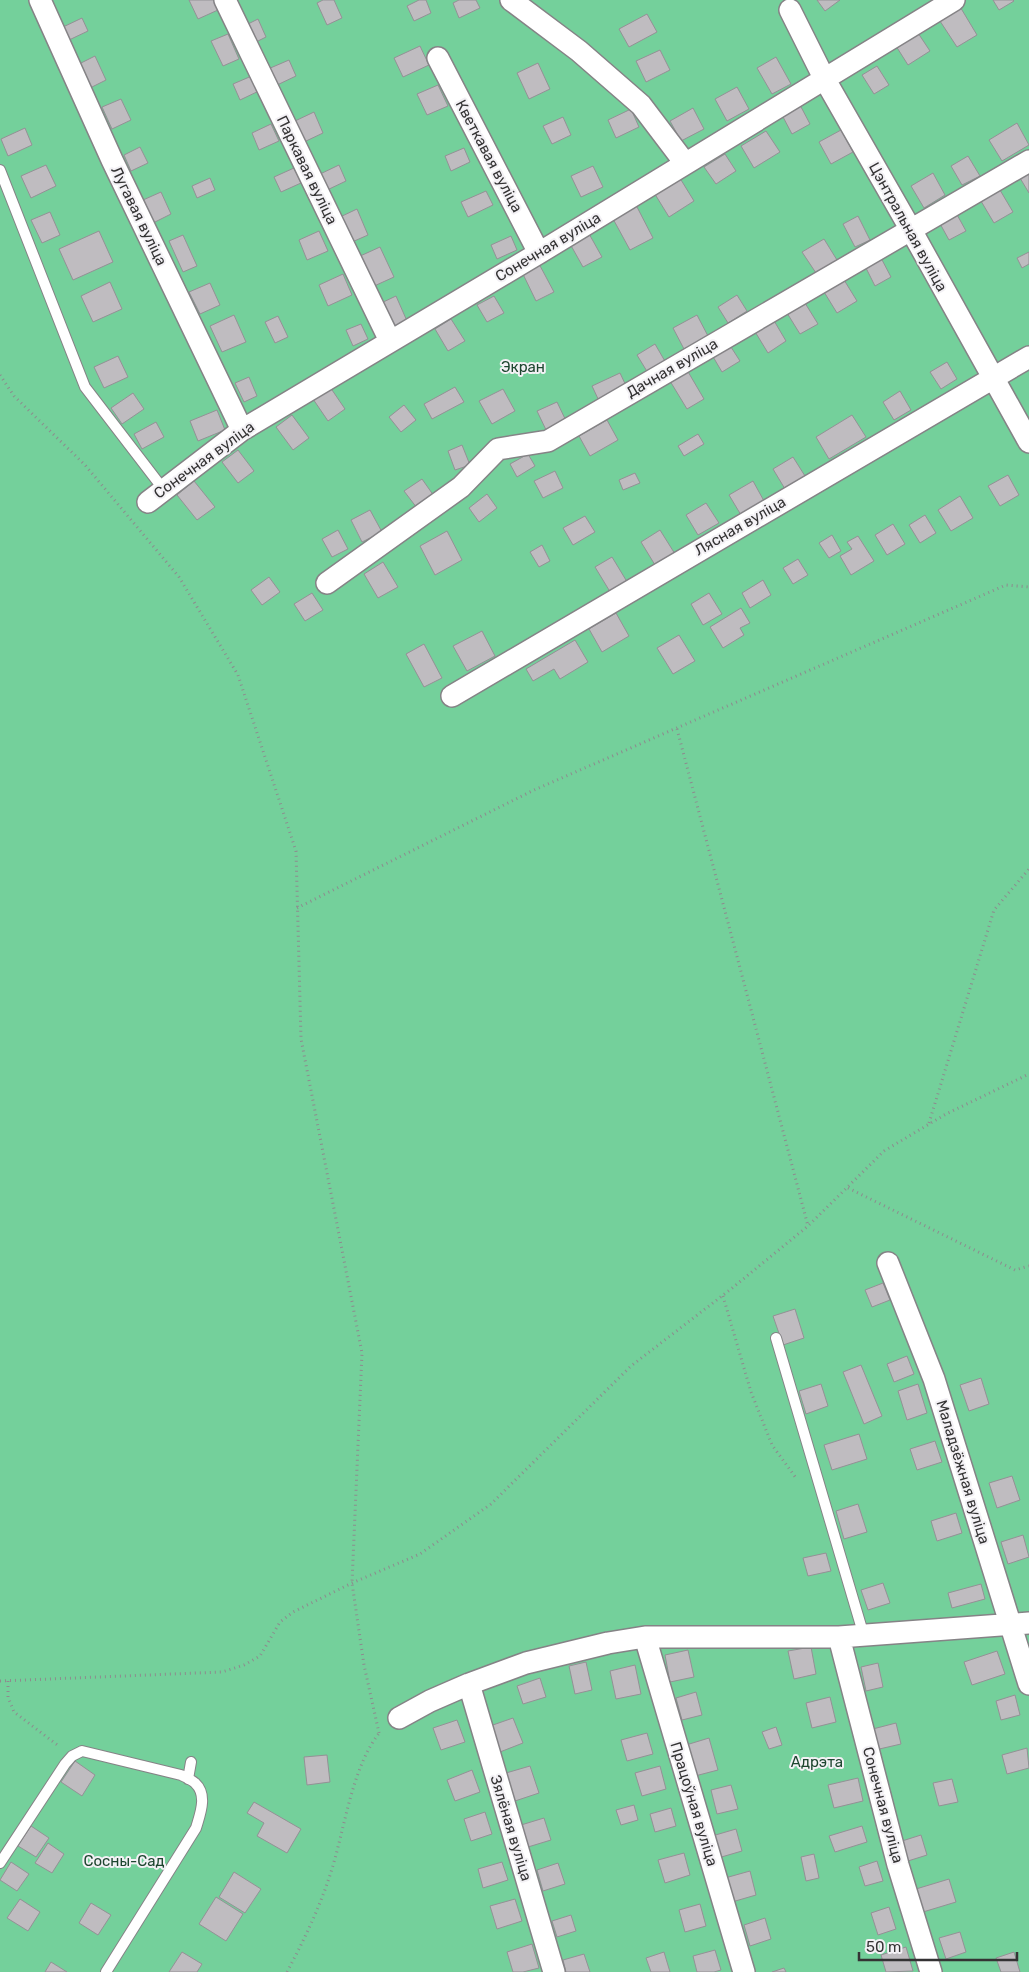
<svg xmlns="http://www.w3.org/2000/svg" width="1029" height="1972" viewBox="0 0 1029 1972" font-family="Rubik,sans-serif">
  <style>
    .green { fill: #74d09b }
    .building { fill: #bfbcc0; stroke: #939195 }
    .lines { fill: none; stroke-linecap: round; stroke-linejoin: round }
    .service-casing { stroke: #858386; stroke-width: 12 }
    .minor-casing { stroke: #858386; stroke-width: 24 }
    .path { stroke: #8d8b8e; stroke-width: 3; stroke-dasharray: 1 4; stroke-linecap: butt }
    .service { stroke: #fff; stroke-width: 10 }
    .minor { stroke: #fff; stroke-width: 21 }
    .labels { text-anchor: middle; stroke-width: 4; stroke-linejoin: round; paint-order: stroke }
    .street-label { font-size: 15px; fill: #343334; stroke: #f3f1f5 }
    .park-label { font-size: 15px; fill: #1d462f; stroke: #f3f1f5 }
  </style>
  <rect width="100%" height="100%" fill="#e6e3e7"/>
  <!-- green -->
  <path class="green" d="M 0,0 L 1029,0 L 1029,1972 L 0,1972 Z"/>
  <!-- building -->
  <path class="building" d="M 189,0 L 214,0 L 218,10 L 198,19 Z
    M 323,0 L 334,0 L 342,18 L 327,25 L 317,3 Z
    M 419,0 L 426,0 L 431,13 L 414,21 L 407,6 Z
    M 459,0 L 476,0 L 480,8 L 459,18 L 453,3 Z
    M 817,0 L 840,0 L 825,11 Z
    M 993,0 L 1013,0 L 1014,1 L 999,10 Z
    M 959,5 L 977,35 L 957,47 L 938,18 Z
    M 647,14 L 657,32 L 629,47 L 619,29 Z
    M 82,18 L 88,31 L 69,40 L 63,27 Z
    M 258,19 L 266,37 L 254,43 L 246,25 Z
    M 918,33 L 930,51 L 908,65 L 896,46 Z
    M 228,34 L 239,59 L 223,66 L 211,41 Z
    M 420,46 L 429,65 L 403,77 L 394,58 Z
    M 660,50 L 670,70 L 646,82 L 636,61 Z
    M 95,56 L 106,80 L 90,88 L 79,64 Z
    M 776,57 L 791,84 L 772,94 L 757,68 Z
    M 289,60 L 296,76 L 275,86 L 268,69 Z
    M 538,63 L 550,89 L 529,99 L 517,73 Z
    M 877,66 L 889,85 L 874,94 L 862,75 Z
    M 254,75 L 261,90 L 240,100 L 233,84 Z
    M 438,85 L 448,106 L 427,115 L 417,94 Z
    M 737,87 L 749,109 L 727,121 L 715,99 Z
    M 121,99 L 131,120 L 112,129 L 102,107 Z
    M 800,105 L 810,124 L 792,134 L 782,115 Z
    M 693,108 L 704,129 L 681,141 L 670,121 Z
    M 631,109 L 639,127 L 616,138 L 608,120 Z
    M 314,112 L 323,133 L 304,142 L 295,121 Z
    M 563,117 L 571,135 L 552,144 L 543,126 Z
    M 1017,123 L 1029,145 L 1002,161 L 989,140 Z
    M 271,124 L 279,141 L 259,150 L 252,133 Z
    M 25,128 L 32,145 L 8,156 L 1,139 Z
    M 841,130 L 853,152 L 831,164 L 819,142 Z
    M 766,131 L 780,152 L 754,168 L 741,146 Z
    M 140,147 L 148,163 L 131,171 L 124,155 Z
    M 464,148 L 470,162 L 451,171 L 445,156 Z
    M 725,154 L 736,171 L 716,184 L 704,167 Z
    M 968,156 L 980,176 L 962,185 L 951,166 Z
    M 46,165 L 56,186 L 31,198 L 21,176 Z
    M 339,165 L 346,181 L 325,191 L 318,175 Z
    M 593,166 L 603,187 L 581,197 L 571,176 Z
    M 1029,166 L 1029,193 L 1017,173 Z
    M 294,168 L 301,183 L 281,192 L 274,177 Z
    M 933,173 L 945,195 L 924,208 L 911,186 Z
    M 678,175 L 694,201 L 669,217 L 653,191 Z
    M 210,178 L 215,190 L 197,198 L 192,186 Z
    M 997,185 L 1013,212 L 994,223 L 978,196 Z
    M 486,191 L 493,205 L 468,217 L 461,202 Z
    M 161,192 L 171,214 L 153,223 L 143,200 Z
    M 636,205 L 653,238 L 630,250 L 612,217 Z
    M 357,209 L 368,235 L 352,242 L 340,217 Z
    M 955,211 L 966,231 L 949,240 L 938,220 Z
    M 50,212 L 60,235 L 42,243 L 31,220 Z
    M 858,216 L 870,240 L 855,247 L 843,224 Z
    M 99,231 L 113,262 L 73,280 L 59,249 Z
    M 319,231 L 328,251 L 307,260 L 299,240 Z
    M 588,232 L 602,257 L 583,267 L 569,242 Z
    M 183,235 L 197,266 L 183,272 L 169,241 Z
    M 511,236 L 517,250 L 497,259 L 491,245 Z
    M 824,239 L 837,260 L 816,273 L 802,252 Z
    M 380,247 L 394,277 L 372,287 L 358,257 Z
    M 1029,252 L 1029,264 L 1022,268 L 1017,258 Z
    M 880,256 L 891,277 L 875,286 L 864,264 Z
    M 538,262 L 554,292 L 536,301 L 521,270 Z
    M 343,274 L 352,295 L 328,306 L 319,285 Z
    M 841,275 L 857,301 L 837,313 L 821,287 Z
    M 110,282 L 122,309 L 93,322 L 81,296 Z
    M 210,283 L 220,305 L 200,314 L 189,292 Z
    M 737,295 L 747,311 L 728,323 L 718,307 Z
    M 396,296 L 407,321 L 391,329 L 379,304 Z
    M 494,296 L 504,313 L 487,322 L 477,305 Z
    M 805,303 L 818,324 L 800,334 L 787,313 Z
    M 234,315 L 246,342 L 222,352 L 210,326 Z
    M 697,315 L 708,336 L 684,349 L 673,328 Z
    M 278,316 L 288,337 L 275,343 L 265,322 Z
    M 451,319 L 465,341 L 448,351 L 435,329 Z
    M 773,319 L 786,341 L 768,353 L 754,330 Z
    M 361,324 L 368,339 L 353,346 L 346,330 Z
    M 655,344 L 666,363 L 648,373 L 637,355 Z
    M 729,344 L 740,361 L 722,372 L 712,355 Z
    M 118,356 L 128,377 L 104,388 L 94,367 Z
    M 947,362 L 957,379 L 941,389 L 930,372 Z
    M 687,370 L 704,399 L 687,409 L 670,381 Z
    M 620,373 L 628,390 L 600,403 L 592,386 Z
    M 249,377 L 257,396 L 244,402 L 235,383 Z
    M 330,387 L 345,409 L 328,421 L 313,399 Z
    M 455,387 L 464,402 L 432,419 L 424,404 Z
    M 503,389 L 515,411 L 492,424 L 479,401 Z
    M 900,391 L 911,410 L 894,420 L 883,402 Z
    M 133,393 L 144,409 L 122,424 L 111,408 Z
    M 557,402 L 568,425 L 548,434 L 537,411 Z
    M 404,405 L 416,420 L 401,432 L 389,417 Z
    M 217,410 L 225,430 L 198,441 L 190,421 Z
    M 292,415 L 309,438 L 293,450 L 276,427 Z
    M 852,415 L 866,437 L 829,459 L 816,437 Z
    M 607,420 L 618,440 L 590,456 L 579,436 Z
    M 156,422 L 164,437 L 142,449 L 134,434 Z
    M 698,434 L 704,444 L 684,456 L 678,446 Z
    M 462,445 L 470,465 L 455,470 L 448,451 Z
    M 238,450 L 254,471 L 238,483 L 222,462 Z
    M 528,454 L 535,466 L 517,477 L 510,464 Z
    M 793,457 L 805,476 L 785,489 L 773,469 Z
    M 555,471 L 563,488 L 543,498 L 534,481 Z
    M 635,473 L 640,483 L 623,490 L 619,480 Z
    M 1008,475 L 1019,495 L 1000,506 L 988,486 Z
    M 422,479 L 434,496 L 417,508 L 404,491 Z
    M 194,481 L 215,507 L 197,520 L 177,495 Z
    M 753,481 L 764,501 L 741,515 L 729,495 Z
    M 487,494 L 497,508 L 479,522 L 469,508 Z
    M 960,496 L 973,518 L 951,531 L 938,510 Z
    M 706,503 L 719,523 L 698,535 L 686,515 Z
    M 370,510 L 382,532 L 362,542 L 351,520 Z
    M 925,515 L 936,533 L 920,543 L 909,525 Z
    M 585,516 L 595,532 L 573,545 L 563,528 Z
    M 893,524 L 905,544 L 887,555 L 875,535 Z
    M 338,530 L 348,549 L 332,557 L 322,539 Z
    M 660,530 L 675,554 L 655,565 L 641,542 Z
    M 447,531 L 462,560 L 435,575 L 420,546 Z
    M 832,535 L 841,551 L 829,558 L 819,543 Z
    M 858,536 L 874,561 L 851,575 L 840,556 L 852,549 L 847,542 Z
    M 542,545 L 550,561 L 539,567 L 530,552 Z
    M 612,557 L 629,585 L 612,595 L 595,567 Z
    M 798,559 L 808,575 L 793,584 L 783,568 Z
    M 383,562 L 398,587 L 378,598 L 364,574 Z
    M 269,577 L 280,592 L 262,605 L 251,590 Z
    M 763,580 L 771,595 L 750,608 L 742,593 Z
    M 312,593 L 323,610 L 305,621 L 294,604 Z
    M 709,593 L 722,614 L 703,625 L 691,604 Z
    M 741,608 L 750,623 L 740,628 L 744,635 L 723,648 L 710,627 Z
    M 616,613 L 629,636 L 602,652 L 589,629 Z
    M 482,631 L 495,656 L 467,671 L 453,646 Z
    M 679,635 L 695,661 L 673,674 L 657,648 Z
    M 575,640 L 588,662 L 560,679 L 554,669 L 533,681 L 526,669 Z
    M 424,644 L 442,678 L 424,687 L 406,654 Z
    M 883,1283 L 890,1300 L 872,1307 L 865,1290 Z
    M 795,1309 L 804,1338 L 783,1345 L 773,1316 Z
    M 907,1356 L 914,1374 L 894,1382 L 887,1364 Z
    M 861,1365 L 882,1416 L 864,1424 L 843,1372 Z
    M 981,1378 L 989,1404 L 969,1411 L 960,1385 Z
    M 821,1384 L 828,1406 L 806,1414 L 799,1391 Z
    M 918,1384 L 927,1413 L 907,1420 L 898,1391 Z
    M 859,1434 L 867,1459 L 832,1470 L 824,1445 Z
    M 935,1441 L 942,1462 L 917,1470 L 910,1449 Z
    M 1012,1476 L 1020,1500 L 997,1508 L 989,1483 Z
    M 858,1504 L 867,1532 L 844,1539 L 836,1511 Z
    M 956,1513 L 962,1533 L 937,1541 L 931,1521 Z
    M 1023,1535 L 1029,1557 L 1008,1564 L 1001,1542 Z
    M 826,1553 L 831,1571 L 808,1576 L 803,1558 Z
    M 883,1583 L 890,1603 L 868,1610 L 861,1590 Z
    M 981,1584 L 985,1599 L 952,1608 L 948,1593 Z
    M 811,1647 L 816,1674 L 794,1679 L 788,1651 Z
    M 688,1650 L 694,1677 L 670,1682 L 665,1655 Z
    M 997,1651 L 1005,1674 L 972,1685 L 964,1662 Z
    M 586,1662 L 592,1690 L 575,1694 L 569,1666 Z
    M 878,1663 L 883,1687 L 866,1691 L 861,1667 Z
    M 635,1665 L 641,1694 L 616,1699 L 610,1671 Z
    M 540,1678 L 546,1697 L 523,1704 L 517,1686 Z
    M 696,1692 L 702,1715 L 682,1720 L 676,1698 Z
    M 1015,1695 L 1020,1715 L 1001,1720 L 996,1701 Z
    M 830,1697 L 836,1722 L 812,1728 L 806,1703 Z
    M 513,1718 L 523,1743 L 500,1752 L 490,1726 Z
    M 457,1720 L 465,1742 L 441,1750 L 433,1728 Z
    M 896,1723 L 901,1744 L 875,1750 L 869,1730 Z
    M 776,1727 L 782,1745 L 769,1749 L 762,1732 Z
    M 647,1733 L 653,1754 L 627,1761 L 621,1740 Z
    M 709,1738 L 718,1770 L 695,1776 L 686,1745 Z
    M 1027,1748 L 1029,1768 L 1007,1774 L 1002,1755 Z
    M 327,1755 L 330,1782 L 307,1785 L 304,1757 Z
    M 75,1761 L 95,1775 L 82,1796 L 61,1782 Z
    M 530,1766 L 539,1793 L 515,1801 L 506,1773 Z
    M 660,1766 L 666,1789 L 642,1796 L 635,1773 Z
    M 472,1770 L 480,1792 L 455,1801 L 447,1780 Z
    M 858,1778 L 863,1801 L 834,1808 L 828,1785 Z
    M 952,1779 L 958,1802 L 939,1806 L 933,1783 Z
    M 731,1785 L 738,1809 L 717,1814 L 711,1790 Z
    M 254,1802 L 301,1829 L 287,1853 L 257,1836 L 264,1823 L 247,1813 Z
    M 634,1805 L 638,1820 L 621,1825 L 616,1810 Z
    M 671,1808 L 676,1826 L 655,1832 L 650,1814 Z
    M 485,1812 L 492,1834 L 471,1841 L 464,1819 Z
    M 544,1818 L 551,1840 L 528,1847 L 521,1825 Z
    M 31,1826 L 49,1838 L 36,1857 L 18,1846 Z
    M 862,1826 L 867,1842 L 835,1852 L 829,1836 Z
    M 736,1829 L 742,1851 L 718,1858 L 712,1836 Z
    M 921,1835 L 927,1855 L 908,1861 L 902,1841 Z
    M 48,1843 L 64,1854 L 52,1873 L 35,1863 Z
    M 684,1853 L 690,1875 L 665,1883 L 658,1860 Z
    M 814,1854 L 819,1878 L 806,1881 L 801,1857 Z
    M 877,1861 L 883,1881 L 865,1886 L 859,1867 Z
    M 11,1862 L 29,1874 L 17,1891 L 0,1880 Z
    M 502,1862 L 508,1880 L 483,1888 L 478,1869 Z
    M 558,1863 L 565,1884 L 543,1891 L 537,1870 Z
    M 750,1871 L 756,1895 L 732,1902 L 725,1878 Z
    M 234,1872 L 261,1889 L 245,1913 L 219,1897 Z
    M 949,1879 L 956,1902 L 923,1912 L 916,1889 Z
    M 216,1897 L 243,1914 L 226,1941 L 199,1924 Z
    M 20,1899 L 40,1912 L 28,1931 L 7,1918 Z
    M 515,1899 L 522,1921 L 497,1929 L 490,1906 Z
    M 91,1903 L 111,1915 L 98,1935 L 79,1923 Z
    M 700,1904 L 706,1926 L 685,1932 L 679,1910 Z
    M 889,1907 L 896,1929 L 878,1935 L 871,1913 Z
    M 571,1915 L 576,1931 L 557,1937 L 552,1921 Z
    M 765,1918 L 771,1939 L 750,1946 L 744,1925 Z
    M 960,1932 L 966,1952 L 946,1959 L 939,1938 Z
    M 532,1944 L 539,1968 L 523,1972 L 513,1972 L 507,1952 Z
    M 906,1947 L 913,1971 L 886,1972 L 881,1955 Z
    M 715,1950 L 721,1970 L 714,1972 L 697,1972 L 693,1956 Z
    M 182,1952 L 202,1964 L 197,1972 L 169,1972 Z
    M 664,1952 L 670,1972 L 651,1972 L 646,1958 Z
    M 1014,1952 L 1020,1972 L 1001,1972 L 996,1958 Z
    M 584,1954 L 590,1972 L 566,1972 L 563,1960 Z
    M 51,1962 L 67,1972 L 45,1972 Z
    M 784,1968 L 786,1972 L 772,1972 Z"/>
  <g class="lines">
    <defs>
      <path id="service" d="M 0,170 L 85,387 L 164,490
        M 776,1338 L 864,1636
        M 188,1779 L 191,1762
        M 0,1863 L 65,1764 L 72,1756 L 82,1751 L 181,1775 C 185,1777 192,1780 195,1783 C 208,1795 200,1814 196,1828 L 106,1972"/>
      <path id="minor" d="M 40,0 L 112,160 L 242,430
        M 225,0 L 390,341
        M 511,0 L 579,51 L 641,105 L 685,163
        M 790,10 L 824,78 L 911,230 L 1029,442
        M 438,58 L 539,253
        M 148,502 L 242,430 L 539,253 L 954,0
        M 327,583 L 461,487 L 498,449 L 548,441 L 1029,161
        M 452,696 L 1029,357
        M 888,1263 L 934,1379 L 1029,1684
        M 645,1637 L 744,1972
        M 839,1637 L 898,1865 L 931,1972
        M 469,1684 L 554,1972
        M 399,1718 L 430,1701 L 469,1684 L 526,1663 L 608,1643 L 645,1637 L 839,1637 L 1029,1623"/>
    </defs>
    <!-- service casing -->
    <use href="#service" class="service-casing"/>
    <!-- minor casing -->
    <use href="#minor" class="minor-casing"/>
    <!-- path -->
    <path class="path" d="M 0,375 L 14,396 L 85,465 L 179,577 L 238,675 L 296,851 L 301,1039 L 362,1353 L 352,1583 L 364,1665 L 379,1733
      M 677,729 L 808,1226
      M 297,908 L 534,790 L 1006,585 L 1029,587
      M 929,1123 L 994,910 L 1029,869
      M 848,1188 L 1015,1270 L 1029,1266
      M 723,1296 L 751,1392 L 772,1445 L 796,1478
      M 0,1681 L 222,1672 L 244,1665 L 260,1656 L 280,1622 L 293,1612 L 352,1583 L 420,1554 L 491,1504 L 631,1366 L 731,1289 L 808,1226 L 884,1151 L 946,1114 L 1029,1074
      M 8,1681 L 8,1697 L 14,1712 L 60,1747
      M 287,1972 C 304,1940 319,1909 330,1875 C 345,1830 351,1768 380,1732"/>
    <!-- service -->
    <use href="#service" class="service"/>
    <!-- minor -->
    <use href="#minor" class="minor"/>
  </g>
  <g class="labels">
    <!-- street labels -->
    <g class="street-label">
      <text transform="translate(489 156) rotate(62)" y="5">Кветкавая вуліца</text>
      <text transform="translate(307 170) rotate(64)" y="5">Паркавая вуліца</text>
      <text transform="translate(139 216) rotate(64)" y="5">Лугавая вуліца</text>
      <text transform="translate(908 227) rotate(61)" y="5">Цэнтральная вуліца</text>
      <text transform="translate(548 247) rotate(-31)" y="5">Сонечная вуліца</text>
      <text transform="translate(672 368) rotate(-30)" y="5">Дачная вуліца</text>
      <text transform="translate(204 460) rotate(-36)" y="5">Сонечная вуліца</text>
      <text transform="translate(740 526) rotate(-30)" y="5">Лясная вуліца</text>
      <text transform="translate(963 1472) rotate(73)" y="5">Маладзёжная вуліца</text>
      <text transform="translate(694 1804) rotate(73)" y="5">Працоўная вуліца</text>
      <text transform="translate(883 1805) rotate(75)" y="5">Сонечная вуліца</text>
      <text transform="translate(511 1828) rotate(73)" y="5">Зялёная вуліца</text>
    </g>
    <!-- park labels -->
    <g class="park-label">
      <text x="523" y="372">Экран</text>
      <text x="817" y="1767">Адрэта</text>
      <text x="124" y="1866">Сосны-Сад</text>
    </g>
  </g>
  <!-- scale -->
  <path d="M859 1952v8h158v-8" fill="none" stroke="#343334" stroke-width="2.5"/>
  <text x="866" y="1952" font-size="15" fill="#343334" stroke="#f3f1f5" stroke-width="4" paint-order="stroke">50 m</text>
</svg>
